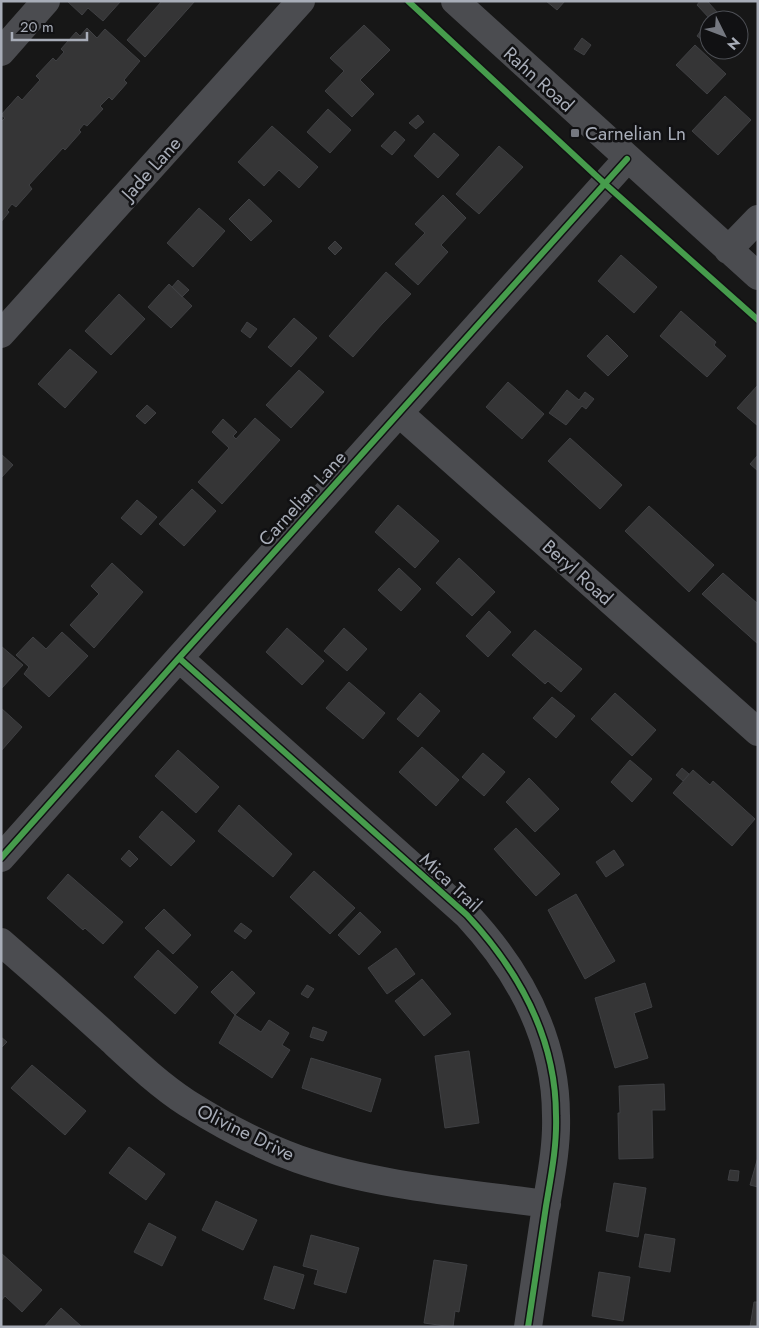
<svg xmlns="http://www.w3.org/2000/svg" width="759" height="1328" viewBox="0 0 759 1328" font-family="Jost,sans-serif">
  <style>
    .building { fill: #353536; stroke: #3f4043 }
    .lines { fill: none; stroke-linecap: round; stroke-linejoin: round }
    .minor { stroke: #4b4c50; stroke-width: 28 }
    .cycleway-casing { stroke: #111113; stroke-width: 9 }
    .cycleway { stroke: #469c4c; stroke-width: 6 }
    .poi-dot { fill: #757880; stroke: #111113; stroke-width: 2 }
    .labels { text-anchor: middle; stroke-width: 5; stroke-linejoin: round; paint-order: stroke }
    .street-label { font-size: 19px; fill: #a8adb8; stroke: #111113 }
    .poi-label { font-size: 19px; fill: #a8adb8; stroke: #111113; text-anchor: start }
  </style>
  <rect width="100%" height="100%" fill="#171717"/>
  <!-- building -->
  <path class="building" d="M 67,1 L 121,1 L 103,21 L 88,8 L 82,15 Z
    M 162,1 L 195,1 L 145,57 L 127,40 Z
    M 546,1 L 565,1 L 557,10 Z
    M 700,1 L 707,1 L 718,13 L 711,20 L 697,5 Z
    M 364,25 L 390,50 L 360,80 L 374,94 L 352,117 L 325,91 L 344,71 L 330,58 Z
    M 704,26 L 709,30 L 709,41 L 707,44 L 697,36 Z
    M 87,28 L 97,38 L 105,29 L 140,61 L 124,80 L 127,83 L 112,100 L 109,97 L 100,106 L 103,109 L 87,126 L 84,124 L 79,130 L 81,132 L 65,150 L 63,148 L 29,185 L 32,189 L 16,207 L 12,204 L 7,210 L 9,212 L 1,222 L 1,122 L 5,118 L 1,115 L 18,96 L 22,100 L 40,80 L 36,76 L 53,58 L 56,61 L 64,52 L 61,49 L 76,32 L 80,36 Z
    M 582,38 L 591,45 L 584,55 L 574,49 Z
    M 695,45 L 726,74 L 707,94 L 676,65 Z
    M 725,96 L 751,120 L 718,155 L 692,131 Z
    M 328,109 L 351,130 L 330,153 L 307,132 Z
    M 418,115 L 424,122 L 416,129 L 409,123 Z
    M 272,126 L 318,167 L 299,188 L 279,170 L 264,186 L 238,162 Z
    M 395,131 L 405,140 L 392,155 L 381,146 Z
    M 434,133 L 459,155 L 438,178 L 414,156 Z
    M 499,146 L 523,167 L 479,214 L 456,194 Z
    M 443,195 L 466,218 L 441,245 L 448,252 L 418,285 L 395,264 L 425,233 L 415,224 Z
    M 249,199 L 272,221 L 251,241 L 229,219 Z
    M 199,208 L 225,231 L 193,267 L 167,243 Z
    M 335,241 L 342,248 L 335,255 L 328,248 Z
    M 621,255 L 657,287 L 634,313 L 598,281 Z
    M 386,272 L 411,294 L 382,324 L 353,357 L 329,336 Z
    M 178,280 L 189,290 L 182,297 L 172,287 Z
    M 169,284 L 192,306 L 171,328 L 148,307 Z
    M 119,294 L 145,319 L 111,355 L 85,331 Z
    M 681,311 L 716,342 L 714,345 L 726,356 L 707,377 L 660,336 Z
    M 294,318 L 317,338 L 291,367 L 268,347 Z
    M 247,322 L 257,329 L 250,338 L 241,331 Z
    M 607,335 L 628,356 L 608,376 L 587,356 Z
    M 70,349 L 97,372 L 65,408 L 38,384 Z
    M 299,370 L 324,392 L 291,428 L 266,405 Z
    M 508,382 L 544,414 L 522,439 L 486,407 Z
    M 758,385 L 758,426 L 737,408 Z
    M 567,390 L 579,400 L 585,392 L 594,399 L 586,409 L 582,406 L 566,425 L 549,413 Z
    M 147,405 L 156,413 L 145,424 L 136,416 Z
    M 255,418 L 280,440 L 222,504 L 198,482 L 229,448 L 212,432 L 223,419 L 237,432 L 233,436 L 236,439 Z
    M 570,438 L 622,485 L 600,509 L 548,461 Z
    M 1,454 L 13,465 L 1,478 Z
    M 758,455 L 758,471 L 750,464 Z
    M 192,489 L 216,511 L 184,546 L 159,524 Z
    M 137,500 L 157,517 L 141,535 L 121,518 Z
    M 398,505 L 439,541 L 415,568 L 375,532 Z
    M 649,506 L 714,565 L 689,592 L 625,531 Z
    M 459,558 L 495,592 L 472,616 L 436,583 Z
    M 112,563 L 143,592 L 94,648 L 70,625 L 99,594 L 91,586 Z
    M 399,568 L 421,589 L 401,611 L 378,590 Z
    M 723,573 L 758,604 L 758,644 L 702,594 Z
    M 489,611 L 511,632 L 488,657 L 466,636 Z
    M 287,628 L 324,661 L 302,685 L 266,652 Z
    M 344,628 L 367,649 L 347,671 L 324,651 Z
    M 535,630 L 582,669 L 561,692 L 548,681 L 545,684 L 512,655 Z
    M 62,632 L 88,656 L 49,697 L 24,674 L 29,667 L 16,655 L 33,637 L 46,649 Z
    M 1,646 L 23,665 L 1,689 Z
    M 349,682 L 385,713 L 363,739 L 326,708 Z
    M 420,693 L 440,711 L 418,737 L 397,719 Z
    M 615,693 L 656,730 L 632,756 L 591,719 Z
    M 552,697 L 575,716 L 556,738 L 533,718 Z
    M 1,708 L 22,727 L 1,751 Z
    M 422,747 L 459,780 L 436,806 L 399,772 Z
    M 178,750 L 219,787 L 196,813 L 155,776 Z
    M 483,753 L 505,772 L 484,796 L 462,777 Z
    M 630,760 L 652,779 L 632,802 L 611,782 Z
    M 682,768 L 689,774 L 683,781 L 676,775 Z
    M 693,770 L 710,785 L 713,781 L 755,819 L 732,846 L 673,793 Z
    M 529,778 L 559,809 L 535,832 L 506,802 Z
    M 239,805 L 292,854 L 273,877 L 218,831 Z
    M 162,811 L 195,841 L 171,866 L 139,837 Z
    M 516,828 L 560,874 L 536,896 L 494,849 Z
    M 129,850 L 138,859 L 130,867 L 121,859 Z
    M 614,850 L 624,865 L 606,877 L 596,862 Z
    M 314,871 L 355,908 L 330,934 L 290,897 Z
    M 68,874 L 123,922 L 103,944 L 85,928 L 83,930 L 47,898 Z
    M 576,894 L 615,961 L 585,979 L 548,910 Z
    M 164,909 L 191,935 L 173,954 L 145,928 Z
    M 360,912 L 381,932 L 359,955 L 338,935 Z
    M 241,923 L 252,931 L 245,939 L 234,931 Z
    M 396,948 L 415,974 L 387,994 L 368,968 Z
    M 158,950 L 198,987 L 175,1014 L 134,977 Z
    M 232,971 L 255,993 L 235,1015 L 211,992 Z
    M 422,979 L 451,1014 L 424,1036 L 395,1001 Z
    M 645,983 L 652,1007 L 634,1013 L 648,1058 L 615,1068 L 595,998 Z
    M 307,985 L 314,989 L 308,998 L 301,994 Z
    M 235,1015 L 261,1032 L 269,1020 L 289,1033 L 282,1045 L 290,1050 L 272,1078 L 219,1043 Z
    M 313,1027 L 327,1032 L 323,1041 L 310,1037 Z
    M 1,1037 L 7,1042 L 1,1048 Z
    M 469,1051 L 479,1123 L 445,1128 L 435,1056 Z
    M 311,1058 L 381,1079 L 371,1112 L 302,1088 Z
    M 32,1065 L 86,1111 L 65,1135 L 11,1088 Z
    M 664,1084 L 665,1110 L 652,1110 L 653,1158 L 619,1159 L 618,1113 L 620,1113 L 619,1086 Z
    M 129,1147 L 165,1174 L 146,1200 L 109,1173 Z
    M 758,1157 L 758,1187 L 750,1185 Z
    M 730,1170 L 739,1171 L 738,1181 L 728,1180 Z
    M 614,1183 L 646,1188 L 638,1237 L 606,1231 Z
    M 216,1201 L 257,1220 L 243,1250 L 202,1230 Z
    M 149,1223 L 176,1237 L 162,1266 L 134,1252 Z
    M 645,1234 L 675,1239 L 670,1272 L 639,1267 Z
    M 311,1235 L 359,1248 L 346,1293 L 314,1284 L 318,1270 L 303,1266 Z
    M 1,1253 L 42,1290 L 22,1312 L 5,1296 L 1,1301 Z
    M 434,1260 L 467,1265 L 459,1312 L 455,1311 L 453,1327 L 424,1323 Z
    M 274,1266 L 304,1275 L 294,1309 L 264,1299 Z
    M 599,1272 L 630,1277 L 623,1321 L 592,1316 Z
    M 754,1302 L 758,1302 L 758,1327 L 750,1327 Z
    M 61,1308 L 82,1327 L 44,1327 Z"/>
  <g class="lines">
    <!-- minor -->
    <path class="minor" d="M 455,1 L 758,276
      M 1,52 L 46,1
      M 728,250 L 758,219
      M 1,334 L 301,1
      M 399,413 L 758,732
      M 179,658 L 467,915 C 518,970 556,1038 556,1116 C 557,1146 551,1176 546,1206 C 540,1246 534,1287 528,1327
      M 1,858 L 179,658 L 627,159
      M 1,942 C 37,973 73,1005 108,1037 C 133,1060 158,1084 187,1103 C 222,1125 259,1145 298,1159 C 375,1186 466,1193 547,1204"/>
    <defs>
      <path id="cycleway" d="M 408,1 L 604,183 L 758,320
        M 179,658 L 467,915 C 518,970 556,1038 556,1116 C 557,1146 551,1176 546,1206 C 540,1246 534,1287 528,1327
        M 1,858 L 179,658 L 627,159"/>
    </defs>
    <!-- cycleway casing -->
    <use href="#cycleway" class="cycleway-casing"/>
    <!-- cycleway -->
    <use href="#cycleway" class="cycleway"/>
  </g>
  <!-- markers -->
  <rect class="poi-dot" x="570" y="128" width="10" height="10" rx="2.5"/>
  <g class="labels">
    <!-- street labels -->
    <g class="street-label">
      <text transform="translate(539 79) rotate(42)" y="7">Rahn Road</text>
      <text transform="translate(151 168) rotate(-48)" y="7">Jade Lane</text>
      <text transform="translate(302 498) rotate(-48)" y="7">Carnelian Lane</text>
      <text transform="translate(578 572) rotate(42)" y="7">Beryl Road</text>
      <text transform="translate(451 882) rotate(43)" y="7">Mica Trail</text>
      <text transform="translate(246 1132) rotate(26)" y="7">Olivine Drive</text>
    </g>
    <!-- poi labels -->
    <g class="poi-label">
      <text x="585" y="140">Carnelian Ln</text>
    </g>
  </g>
  <!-- border -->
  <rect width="759" height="1328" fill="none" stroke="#a8adb8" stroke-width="5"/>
  <!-- north arrow -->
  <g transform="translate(724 35) rotate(132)"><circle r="24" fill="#111113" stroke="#4d4f55"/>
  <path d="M0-4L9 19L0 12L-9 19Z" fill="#757880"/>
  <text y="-8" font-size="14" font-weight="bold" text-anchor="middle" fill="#a8adb8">N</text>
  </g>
  <!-- scale -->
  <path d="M12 32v8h75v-8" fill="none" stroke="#a8adb8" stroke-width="2.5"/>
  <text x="20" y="32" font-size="15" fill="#a8adb8" stroke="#111113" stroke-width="4" paint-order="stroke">20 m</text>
</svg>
